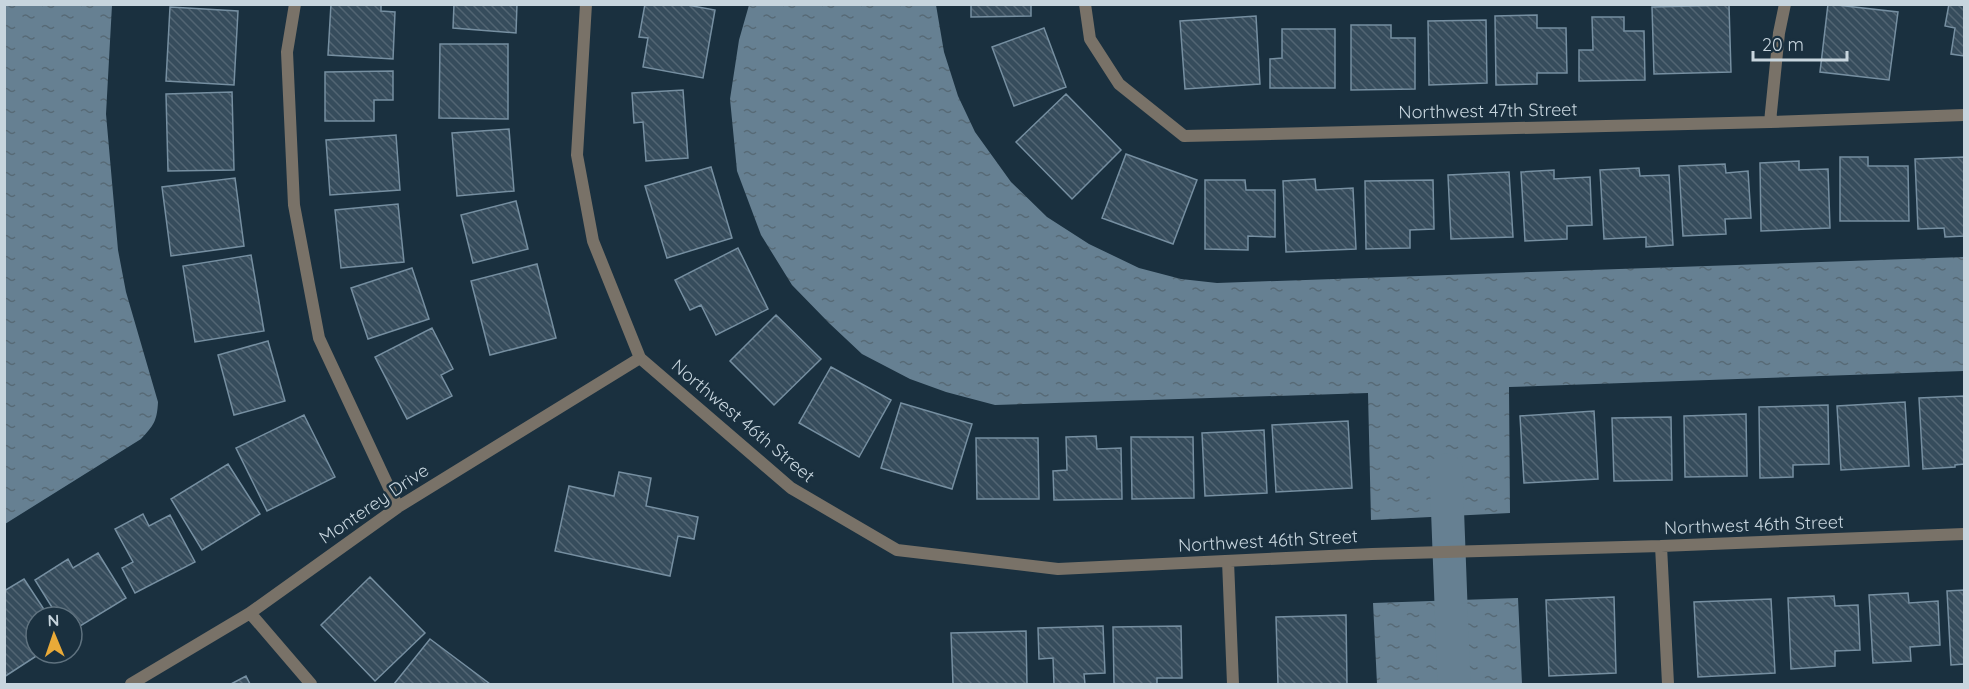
<svg xmlns="http://www.w3.org/2000/svg" width="1969" height="689" viewBox="0 0 1969 689" font-family="Quicksand,sans-serif">
  <style>
    .water { fill: url(#water-ripples) }
    .lines { fill: none; stroke-linecap: round; stroke-linejoin: round }
    .canal { stroke: #668092; stroke-width: 33 }
    .building { fill: url(#building-back-hatch); stroke: #768fa1; stroke-width: 1.5 }
    .minor { stroke: #797268; stroke-width: 12 }
    .labels { text-anchor: middle; stroke-width: 5; stroke-linejoin: round; paint-order: stroke }
    .street-label { font-size: 18px; fill: #c7d5de; stroke: #1a303f }
  </style>
  <defs>
    <pattern id="water-ripples" width="26" height="14" patternUnits="userSpaceOnUse" patternTransform="scale(1.5)"><rect width="26" height="14" fill="#668092"/><path d="M2 4q2-2 4 0t4 0M15 11q2-2 4 0t4 0" fill="none" stroke="#576a76"/></pattern>
    <pattern id="building-back-hatch" width="6" height="6" patternUnits="userSpaceOnUse" patternTransform="scale(1.5)"><rect width="6" height="6" fill="#364c5c"/><path d="M-1 5l2 2M0 0l6 6M5-1l2 2" fill="none" stroke="#526573"/></pattern>
  </defs>
  <rect width="100%" height="100%" fill="#1a303f"/>
  <!-- water -->
  <path class="water" d="M 5,4 L 112,5 L 106,114 L 118,250 L 126,292 L 158,402 C 157,421 154,425 141,439 L 5,524 Z
    M 749,5 L 936,5 L 944,52 L 958,96 L 975,132 L 1011,182 L 1047,217 L 1089,244 L 1139,268 L 1181,279 L 1217,283 L 1964,257 L 1964,371 L 1509,387 L 1510,513 L 1371,520 L 1368,393 L 995,405 L 946,392 L 910,379 L 862,354 L 829,323 L 792,285 L 761,235 L 737,171 L 730,99 L 739,40 Z
    M 1518,598 L 1522,684 L 1377,684 L 1373,603 Z"/>
  <g class="lines">
    <!-- canal -->
    <path class="canal" d="M 1446,470 L 1454,684"/>
  </g>
  <!-- building -->
  <path class="building" d="M 331,4 L 381,4 L 381,11 L 395,12 L 393,59 L 328,55 Z
    M 454,4 L 517,4 L 516,33 L 453,28 Z
    M 645,4 L 682,4 L 715,10 L 703,78 L 643,67 L 648,38 L 639,37 Z
    M 971,4 L 1031,4 L 1031,16 L 971,17 Z
    M 1828,4 L 1898,12 L 1889,80 L 1820,72 Z
    M 1949,4 L 1964,4 L 1964,56 L 1951,54 L 1955,28 L 1945,26 Z
    M 1729,5 L 1731,72 L 1654,74 L 1652,7 Z
    M 170,7 L 238,11 L 234,85 L 166,81 Z
    M 1537,15 L 1537,28 L 1566,28 L 1567,73 L 1537,73 L 1537,84 L 1496,85 L 1495,16 Z
    M 1256,16 L 1260,84 L 1185,89 L 1180,21 Z
    M 1592,17 L 1624,17 L 1624,31 L 1644,31 L 1645,80 L 1579,81 L 1579,50 L 1593,50 Z
    M 1486,20 L 1487,83 L 1429,85 L 1428,21 Z
    M 1351,25 L 1391,25 L 1391,38 L 1415,38 L 1415,89 L 1351,90 Z
    M 1044,28 L 1066,87 L 1014,106 L 992,47 Z
    M 1282,29 L 1335,29 L 1335,88 L 1270,88 L 1270,59 L 1282,58 Z
    M 440,44 L 508,44 L 508,119 L 439,118 Z
    M 393,71 L 393,100 L 374,100 L 374,121 L 325,121 L 325,72 Z
    M 683,90 L 688,158 L 646,161 L 643,122 L 634,123 L 632,93 Z
    M 232,92 L 234,170 L 168,171 L 166,94 Z
    M 1066,94 L 1121,150 L 1072,199 L 1016,142 Z
    M 509,129 L 514,191 L 457,196 L 452,133 Z
    M 396,135 L 400,190 L 330,195 L 326,140 Z
    M 1126,154 L 1197,180 L 1173,244 L 1102,218 Z
    M 1840,157 L 1868,157 L 1868,166 L 1908,166 L 1909,221 L 1840,221 Z
    M 1964,157 L 1964,236 L 1945,237 L 1944,228 L 1918,229 L 1915,159 Z
    M 1799,161 L 1799,170 L 1828,169 L 1830,228 L 1761,231 L 1760,163 Z
    M 1725,164 L 1726,173 L 1748,171 L 1751,218 L 1725,219 L 1726,234 L 1683,236 L 1679,166 Z
    M 711,167 L 732,238 L 667,258 L 645,186 Z
    M 1639,168 L 1640,176 L 1669,175 L 1673,245 L 1646,247 L 1646,237 L 1604,239 L 1600,170 Z
    M 1554,170 L 1554,179 L 1590,177 L 1592,225 L 1567,226 L 1567,239 L 1525,241 L 1521,172 Z
    M 1509,172 L 1513,237 L 1451,239 L 1448,175 Z
    M 235,178 L 244,246 L 171,256 L 162,187 Z
    M 1315,179 L 1316,190 L 1353,188 L 1356,249 L 1286,252 L 1283,181 Z
    M 1205,180 L 1245,180 L 1246,190 L 1275,190 L 1275,237 L 1248,236 L 1248,250 L 1205,249 Z
    M 1433,180 L 1434,229 L 1410,230 L 1410,248 L 1366,249 L 1365,181 Z
    M 516,201 L 528,249 L 473,263 L 461,215 Z
    M 398,204 L 404,262 L 341,268 L 335,210 Z
    M 738,248 L 768,309 L 716,335 L 701,305 L 690,310 L 675,280 Z
    M 251,255 L 264,331 L 195,342 L 183,266 Z
    M 537,264 L 556,338 L 490,355 L 471,281 Z
    M 412,268 L 429,319 L 368,339 L 351,288 Z
    M 776,315 L 821,359 L 774,405 L 730,361 Z
    M 432,328 L 453,369 L 441,375 L 452,396 L 407,419 L 375,357 Z
    M 268,341 L 285,401 L 234,415 L 218,355 Z
    M 831,367 L 891,400 L 859,457 L 799,423 Z
    M 1964,396 L 1964,464 L 1955,465 L 1955,467 L 1923,469 L 1919,398 Z
    M 1905,402 L 1909,466 L 1841,470 L 1837,406 Z
    M 901,403 L 972,424 L 952,489 L 881,468 Z
    M 1828,405 L 1829,464 L 1793,465 L 1793,477 L 1760,478 L 1759,407 Z
    M 1594,411 L 1598,479 L 1524,483 L 1520,416 Z
    M 1746,414 L 1747,476 L 1685,477 L 1684,416 Z
    M 304,415 L 335,477 L 267,511 L 236,448 Z
    M 1671,417 L 1672,480 L 1614,481 L 1612,418 Z
    M 1348,421 L 1352,488 L 1276,492 L 1272,425 Z
    M 1264,430 L 1267,493 L 1205,496 L 1202,433 Z
    M 1096,436 L 1097,449 L 1121,448 L 1122,499 L 1054,500 L 1053,471 L 1067,470 L 1066,437 Z
    M 1131,437 L 1193,437 L 1194,498 L 1132,499 Z
    M 976,438 L 1038,438 L 1039,499 L 977,499 Z
    M 228,464 L 260,514 L 202,550 L 171,499 Z
    M 619,472 L 651,478 L 646,506 L 698,517 L 694,539 L 678,536 L 670,576 L 555,551 L 569,486 L 614,496 Z
    M 143,514 L 149,526 L 170,515 L 195,562 L 135,593 L 122,568 L 133,562 L 115,529 Z
    M 98,553 L 126,598 L 72,631 L 72,617 L 58,617 L 35,580 L 68,559 L 73,568 Z
    M 370,577 L 425,633 L 375,681 L 321,625 Z
    M 24,579 L 49,617 L 36,617 L 36,653 L 41,653 L 4,677 L 4,591 Z
    M 1964,590 L 1964,664 L 1951,665 L 1947,591 Z
    M 1908,593 L 1909,603 L 1938,601 L 1940,645 L 1910,647 L 1911,661 L 1873,663 L 1869,595 Z
    M 1834,596 L 1835,606 L 1858,605 L 1860,650 L 1835,651 L 1835,666 L 1791,669 L 1788,598 Z
    M 1614,597 L 1616,673 L 1549,676 L 1546,600 Z
    M 1771,599 L 1775,673 L 1698,677 L 1694,602 Z
    M 1346,615 L 1347,684 L 1278,684 L 1276,617 Z
    M 1103,626 L 1105,673 L 1084,674 L 1085,684 L 1054,684 L 1053,658 L 1039,659 L 1038,628 Z
    M 1181,626 L 1182,678 L 1157,678 L 1157,684 L 1114,684 L 1113,627 Z
    M 1026,631 L 1027,684 L 953,684 L 951,633 Z
    M 430,639 L 490,684 L 394,684 Z
    M 246,676 L 250,684 L 231,684 Z"/>
  <g class="lines">
    <!-- minor -->
    <path class="minor" d="M 295,4 L 287,52 L 294,205 L 319,338 L 398,507
      M 586,4 L 577,155 L 593,241 L 640,358 L 791,488 L 897,550 L 1058,569 L 1372,554 L 1661,546 L 1964,534
      M 1085,4 L 1090,39 L 1119,84 L 1184,136 L 1770,122 L 1964,115
      M 1770,122 L 1779,33 L 1785,4
      M 1661,546 L 1668,684
      M 1228,561 L 1233,684
      M 250,613 L 311,684
      M 131,684 L 250,613 L 398,507 L 640,358"/>
  </g>
  <g class="labels">
    <!-- street labels -->
    <g class="street-label">
      <text transform="translate(1488 111) rotate(-1)" y="6">Northwest 47th Street</text>
      <text transform="translate(743 421) rotate(40)" y="6">Northwest 46th Street</text>
      <text transform="translate(374 504) rotate(-34)" y="6">Monterey Drive</text>
      <text transform="translate(1754 525) rotate(-2)" y="6">Northwest 46th Street</text>
      <text transform="translate(1268 541) rotate(-3)" y="6">Northwest 46th Street</text>
    </g>
  </g>
  <!-- border -->
  <rect width="1969" height="689" fill="none" stroke="#c7d5de" stroke-width="12"/>
  <!-- north arrow -->
  <g transform="translate(54 635) rotate(358)"><circle r="28" fill="#1a303f" stroke="#5f727f" stroke-width="1.5"/>
  <path d="M0-4.5L10 22L0 15L-10 22Z" fill="#e9aa38"/>
  <text y="-9" font-size="16" font-weight="bold" text-anchor="middle" fill="#c7d5de">N</text>
  </g>
  <!-- scale -->
  <path d="M1753 51v9h94v-9" fill="none" stroke="#c7d5de" stroke-width="3"/>
  <text x="1762" y="51" font-size="18" fill="#c7d5de" stroke="#1a303f" stroke-width="4.5" paint-order="stroke">20 m</text>
</svg>
